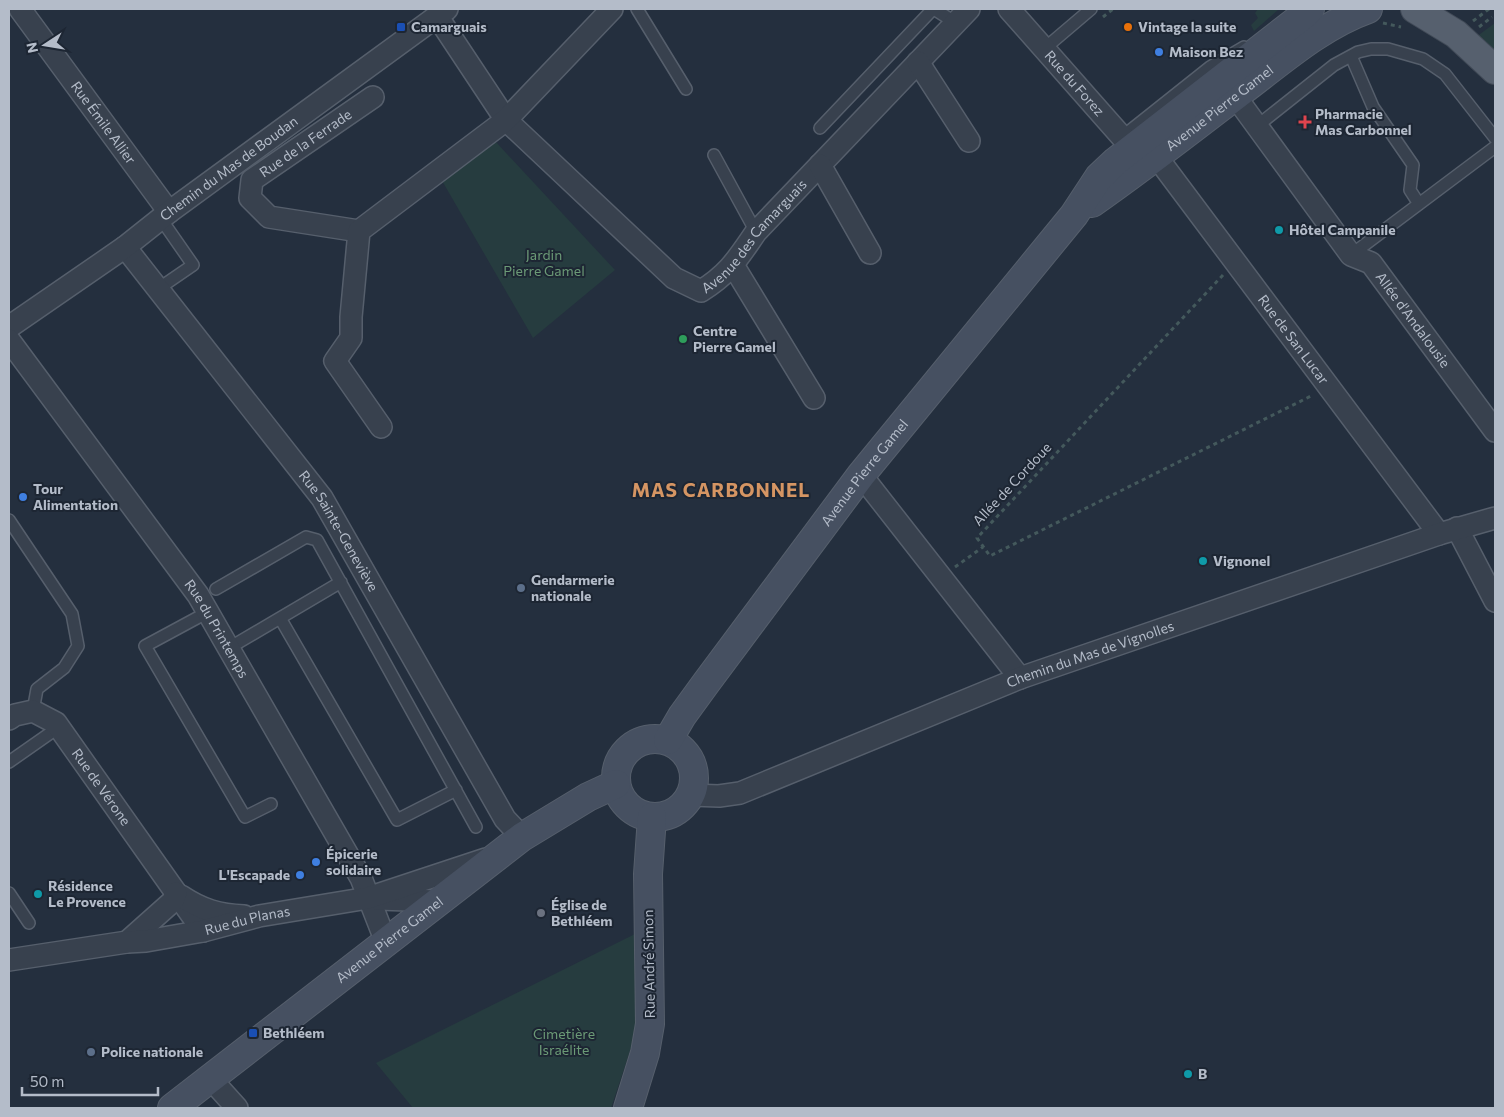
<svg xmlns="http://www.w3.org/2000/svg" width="1504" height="1117" viewBox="0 0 1504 1117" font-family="Commissioner,sans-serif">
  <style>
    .green { fill: #263c3f }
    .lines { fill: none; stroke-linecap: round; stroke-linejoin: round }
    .lane-casing { stroke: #565f6c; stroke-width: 14 }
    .street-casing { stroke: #565f6c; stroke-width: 24 }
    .secondary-casing { stroke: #565f6c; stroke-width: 30 }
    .primary-casing { stroke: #414a57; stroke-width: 30 }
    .path { stroke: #44595c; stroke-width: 3; stroke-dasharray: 4 4; stroke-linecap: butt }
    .lane { stroke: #38414e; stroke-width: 11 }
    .street { stroke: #38414e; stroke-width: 21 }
    .secondary { stroke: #465061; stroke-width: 28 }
    .primary { stroke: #56606e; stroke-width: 28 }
    .transit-dot { fill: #1a4fb4; stroke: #1d2633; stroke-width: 2 }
    .food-dot { fill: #e8710a; stroke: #1d2633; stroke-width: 2 }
    .shop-dot { fill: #3f7fe0; stroke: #1d2633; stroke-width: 2 }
    .health-dot { fill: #e0444e; stroke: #1d2633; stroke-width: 2 }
    .culture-dot { fill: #0f9aa8; stroke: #1d2633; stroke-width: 2 }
    .leisure-dot { fill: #2e9e5b; stroke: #1d2633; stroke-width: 2 }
    .service-dot { fill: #5c6f8a; stroke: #1d2633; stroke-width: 2 }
    .worship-dot { fill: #6b7280; stroke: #1d2633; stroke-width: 2 }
    .labels { text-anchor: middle; stroke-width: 4; stroke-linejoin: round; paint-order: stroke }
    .poi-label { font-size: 14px; font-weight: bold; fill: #b4bcc9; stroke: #1d2633; text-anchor: start }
    .street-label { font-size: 14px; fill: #b4bcc9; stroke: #1d2633 }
    .park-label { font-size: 14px; fill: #6b9a76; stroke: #1d2633 }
    .district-label { font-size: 19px; font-weight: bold; letter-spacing: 1px; fill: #d59563; stroke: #1d2633 }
  </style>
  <rect width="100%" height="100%" fill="#242f3e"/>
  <!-- green -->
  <path class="green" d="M 1258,9 L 1279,9 L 1254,31 L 1251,25 L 1258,18 L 1255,13 Z
    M 1495,23 L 1495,55 L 1476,37 Z
    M 495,141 L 615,270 L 533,338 L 441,179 Z
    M 635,934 L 638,1027 L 611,1108 L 413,1108 L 376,1063 Z"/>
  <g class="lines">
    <defs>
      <path id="lane" d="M 637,9 L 686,89
        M 934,9 L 956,23
        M 1044,49 L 1091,9
        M 1351,56 L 1373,107 L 1413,165 L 1410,190 L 1419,204
        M 1257,126 L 1334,65 L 1358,52 L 1371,49 L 1388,49 L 1423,59 L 1445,74 L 1495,138
        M 820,128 L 933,9
        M 1122,137 L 1210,67 L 1244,47
        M 714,155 L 756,232
        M 1351,255 L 1495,147
        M 158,289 L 193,265 L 161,219
        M 9,520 L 72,614 L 78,646 L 64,668 L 37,689 L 33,711
        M 216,589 L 306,537 L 317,540 L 476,827
        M 208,612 L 145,646 L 245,817 L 271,804
        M 280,618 L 397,820 L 456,790
        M 229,648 L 341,582
        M 9,762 L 59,727
        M 9,893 L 29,923"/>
      <g id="street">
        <path id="s1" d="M 20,9 L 169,212"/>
        <path id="s2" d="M 1009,9 L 1122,137 L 1156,156 L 1439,534"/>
        <path id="s3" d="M 437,16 L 506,120 L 674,278 L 701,291 C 729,274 738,258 756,232 L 969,9"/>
        <path d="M 918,62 L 969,141"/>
        <path id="s4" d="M 1235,96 L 1351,255 L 1371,263 L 1495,431"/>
        <path d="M 820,165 L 870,253"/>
        <path id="s5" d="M 359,231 L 269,217 L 250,198 L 252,180 L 373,97"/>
        <path id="s6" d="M 125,247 L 322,498 L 505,819 L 522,837"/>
        <path d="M 733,265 L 814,398"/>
        <path id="s7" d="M 9,327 L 125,247 L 169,212 L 447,9"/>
        <path id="s8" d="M 9,340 L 198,595 L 361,878 L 386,942"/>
        <path d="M 381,427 L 335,361 L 351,338 L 351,317 L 359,231 L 506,120 L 612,9"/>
        <path d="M 861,475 L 1020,678"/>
        <path d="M 1457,528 L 1495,601"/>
        <path id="s9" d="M 9,719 L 15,715 L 33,711 L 56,723 L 203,931"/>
        <path id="s10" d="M 691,795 L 719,796 L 740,793 L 1020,678 L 1439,534 L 1495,518"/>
        <path d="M 181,896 C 202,910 219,915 244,916"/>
        <path d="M 378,899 L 438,901"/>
        <path d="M 127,942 L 173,901 L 176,893"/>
        <path id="s11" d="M 9,960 L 127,942 L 146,941 L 203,931 L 259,916 L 368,898 L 486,859"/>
        <path d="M 210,1078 L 237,1108"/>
      </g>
      <g id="secondary">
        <path id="s12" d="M 1092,203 C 1145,166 1196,126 1247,87 C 1285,58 1323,25 1368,9"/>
        <circle cx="655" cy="778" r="39"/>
        <path id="s13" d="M 668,740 L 682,716 L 706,683 L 861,475 L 1074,215 L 1099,177 L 1116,161 L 1305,14 L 1310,9"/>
        <path id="s14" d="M 172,1108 L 522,837 L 588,797 L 616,784"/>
        <path d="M 628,1108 L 645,1053 L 650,1024 L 648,874 L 652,817"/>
      </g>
      <path id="primary" d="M 1415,9 L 1456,34 L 1495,70"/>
    </defs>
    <!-- lane casing -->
    <use href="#lane" class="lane-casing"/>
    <!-- street casing -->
    <use href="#street" class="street-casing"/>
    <!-- secondary casing -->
    <use href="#secondary" class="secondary-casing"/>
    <!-- primary casing -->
    <use href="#primary" class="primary-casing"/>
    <!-- path -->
    <path class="path" d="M 1103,17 L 1113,9
      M 1473,21 L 1489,9
      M 1383,23 L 1401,27
      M 1479,27 L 1492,17
      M 1223,275 L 977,538 L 990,556 L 1313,395
      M 955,567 L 983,547"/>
    <!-- lane -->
    <use href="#lane" class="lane"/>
    <!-- street -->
    <use href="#street" class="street"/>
    <!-- secondary -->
    <use href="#secondary" class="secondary"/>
    <!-- primary -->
    <use href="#primary" class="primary"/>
  </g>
  <!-- markers -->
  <g class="transit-dot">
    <rect x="396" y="22" width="10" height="10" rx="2.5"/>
    <rect x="248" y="1028" width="10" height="10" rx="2.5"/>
  </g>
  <circle class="food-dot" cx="1128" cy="27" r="5"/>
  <g class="shop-dot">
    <circle cx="1159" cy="52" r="5"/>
    <circle cx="23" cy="497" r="5"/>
    <circle cx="316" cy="862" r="5"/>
    <circle cx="300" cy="875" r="5"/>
  </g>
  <path class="health-dot" d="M1302.5 114.5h5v5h5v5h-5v5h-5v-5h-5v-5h5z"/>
  <g class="culture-dot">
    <circle cx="1279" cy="230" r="5"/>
    <circle cx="1203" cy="561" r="5"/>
    <circle cx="38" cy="894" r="5"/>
    <circle cx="1188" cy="1074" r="5"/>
  </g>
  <circle class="leisure-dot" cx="683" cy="339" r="5"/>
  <g class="service-dot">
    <circle cx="521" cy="588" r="5"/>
    <circle cx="91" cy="1052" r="5"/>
  </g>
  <circle class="worship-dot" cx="541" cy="913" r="5"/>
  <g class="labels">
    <!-- poi labels -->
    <g class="poi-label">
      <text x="411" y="32">Camarguais</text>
      <text x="1138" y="32">Vintage la suite</text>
      <text x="1169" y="57">Maison Bez</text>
      <text x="1315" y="119">Pharmacie<tspan x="1315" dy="16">Mas Carbonnel</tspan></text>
      <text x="1289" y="235">Hôtel Campanile</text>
      <text x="693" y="336">Centre<tspan x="693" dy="16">Pierre Gamel</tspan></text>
      <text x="33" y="494">Tour<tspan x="33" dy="16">Alimentation</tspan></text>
      <text x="1213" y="566">Vignonel</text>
      <text x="531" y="585">Gendarmerie<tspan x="531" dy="16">nationale</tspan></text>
      <text x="326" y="859">Épicerie<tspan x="326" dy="16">solidaire</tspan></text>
      <text x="290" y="880" text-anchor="end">L'Escapade</text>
      <text x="48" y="891">Résidence<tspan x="48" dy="16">Le Provence</tspan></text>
      <text x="551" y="910">Église de<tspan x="551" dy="16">Bethléem</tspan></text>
      <text x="263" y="1038">Bethléem</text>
      <text x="101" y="1057">Police nationale</text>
      <text x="1198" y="1079">B</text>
    </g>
    <!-- street labels -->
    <g class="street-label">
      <text dy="5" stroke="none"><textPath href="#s2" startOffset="99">Rue du Forez</textPath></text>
      <text dy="5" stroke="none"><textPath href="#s12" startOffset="159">Avenue Pierre Gamel</textPath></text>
      <text dy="5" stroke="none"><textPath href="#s1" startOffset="141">Rue Émile Allier</textPath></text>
      <text dy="5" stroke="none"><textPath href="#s5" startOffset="201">Rue de la Ferrade</textPath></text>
      <text dy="5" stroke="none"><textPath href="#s7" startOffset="271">Chemin du Mas de Boudan</textPath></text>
      <text dy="5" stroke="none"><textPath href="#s3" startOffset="462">Avenue des Camarguais</textPath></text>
      <text dy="5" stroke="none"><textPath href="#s4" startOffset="289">Allée d'Andalousie</textPath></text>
      <text dy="5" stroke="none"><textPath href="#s2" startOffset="439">Rue de San Lucar</textPath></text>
      <text dy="5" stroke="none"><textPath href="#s13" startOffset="332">Avenue Pierre Gamel</textPath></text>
      <text transform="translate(1012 484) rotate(-47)" y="5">Allée de Cordoue</text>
      <text dy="5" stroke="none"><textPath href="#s6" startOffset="356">Rue Sainte-Geneviève</textPath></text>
      <text dy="5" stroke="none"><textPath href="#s8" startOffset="356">Rue du Printemps</textPath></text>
      <text dy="5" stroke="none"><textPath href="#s10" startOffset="426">Chemin du Mas de Vignolles</textPath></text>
      <text dy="5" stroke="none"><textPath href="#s9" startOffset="130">Rue de Vérone</textPath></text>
      <text dy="5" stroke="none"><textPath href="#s11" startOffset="242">Rue du Planas</textPath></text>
      <text dy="5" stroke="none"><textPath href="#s14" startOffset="275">Avenue Pierre Gamel</textPath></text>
      <text transform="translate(649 964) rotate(-91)" y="5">Rue André Simon</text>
    </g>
    <!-- park labels -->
    <g class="park-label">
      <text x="544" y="260">Jardin<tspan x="544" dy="16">Pierre Gamel</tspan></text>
      <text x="564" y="1039">Cimetière<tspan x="564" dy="16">Israélite</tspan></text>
    </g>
    <!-- district labels -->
    <g class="district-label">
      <text x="721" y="497">MAS CARBONNEL</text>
    </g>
  </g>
  <!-- border -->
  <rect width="1504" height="1117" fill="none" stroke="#b4bcc9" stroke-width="20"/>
  <!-- north arrow -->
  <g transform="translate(45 45) rotate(258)" stroke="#1d2633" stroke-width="4" paint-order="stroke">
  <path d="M0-4L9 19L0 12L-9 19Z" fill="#b4bcc9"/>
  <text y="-8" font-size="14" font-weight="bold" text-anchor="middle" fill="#b4bcc9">N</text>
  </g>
  <!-- scale -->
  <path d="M22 1087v8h136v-8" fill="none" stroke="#b4bcc9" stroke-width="2.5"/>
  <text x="30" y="1087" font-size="15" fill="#b4bcc9" stroke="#1d2633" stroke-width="4" paint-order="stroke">50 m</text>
</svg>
